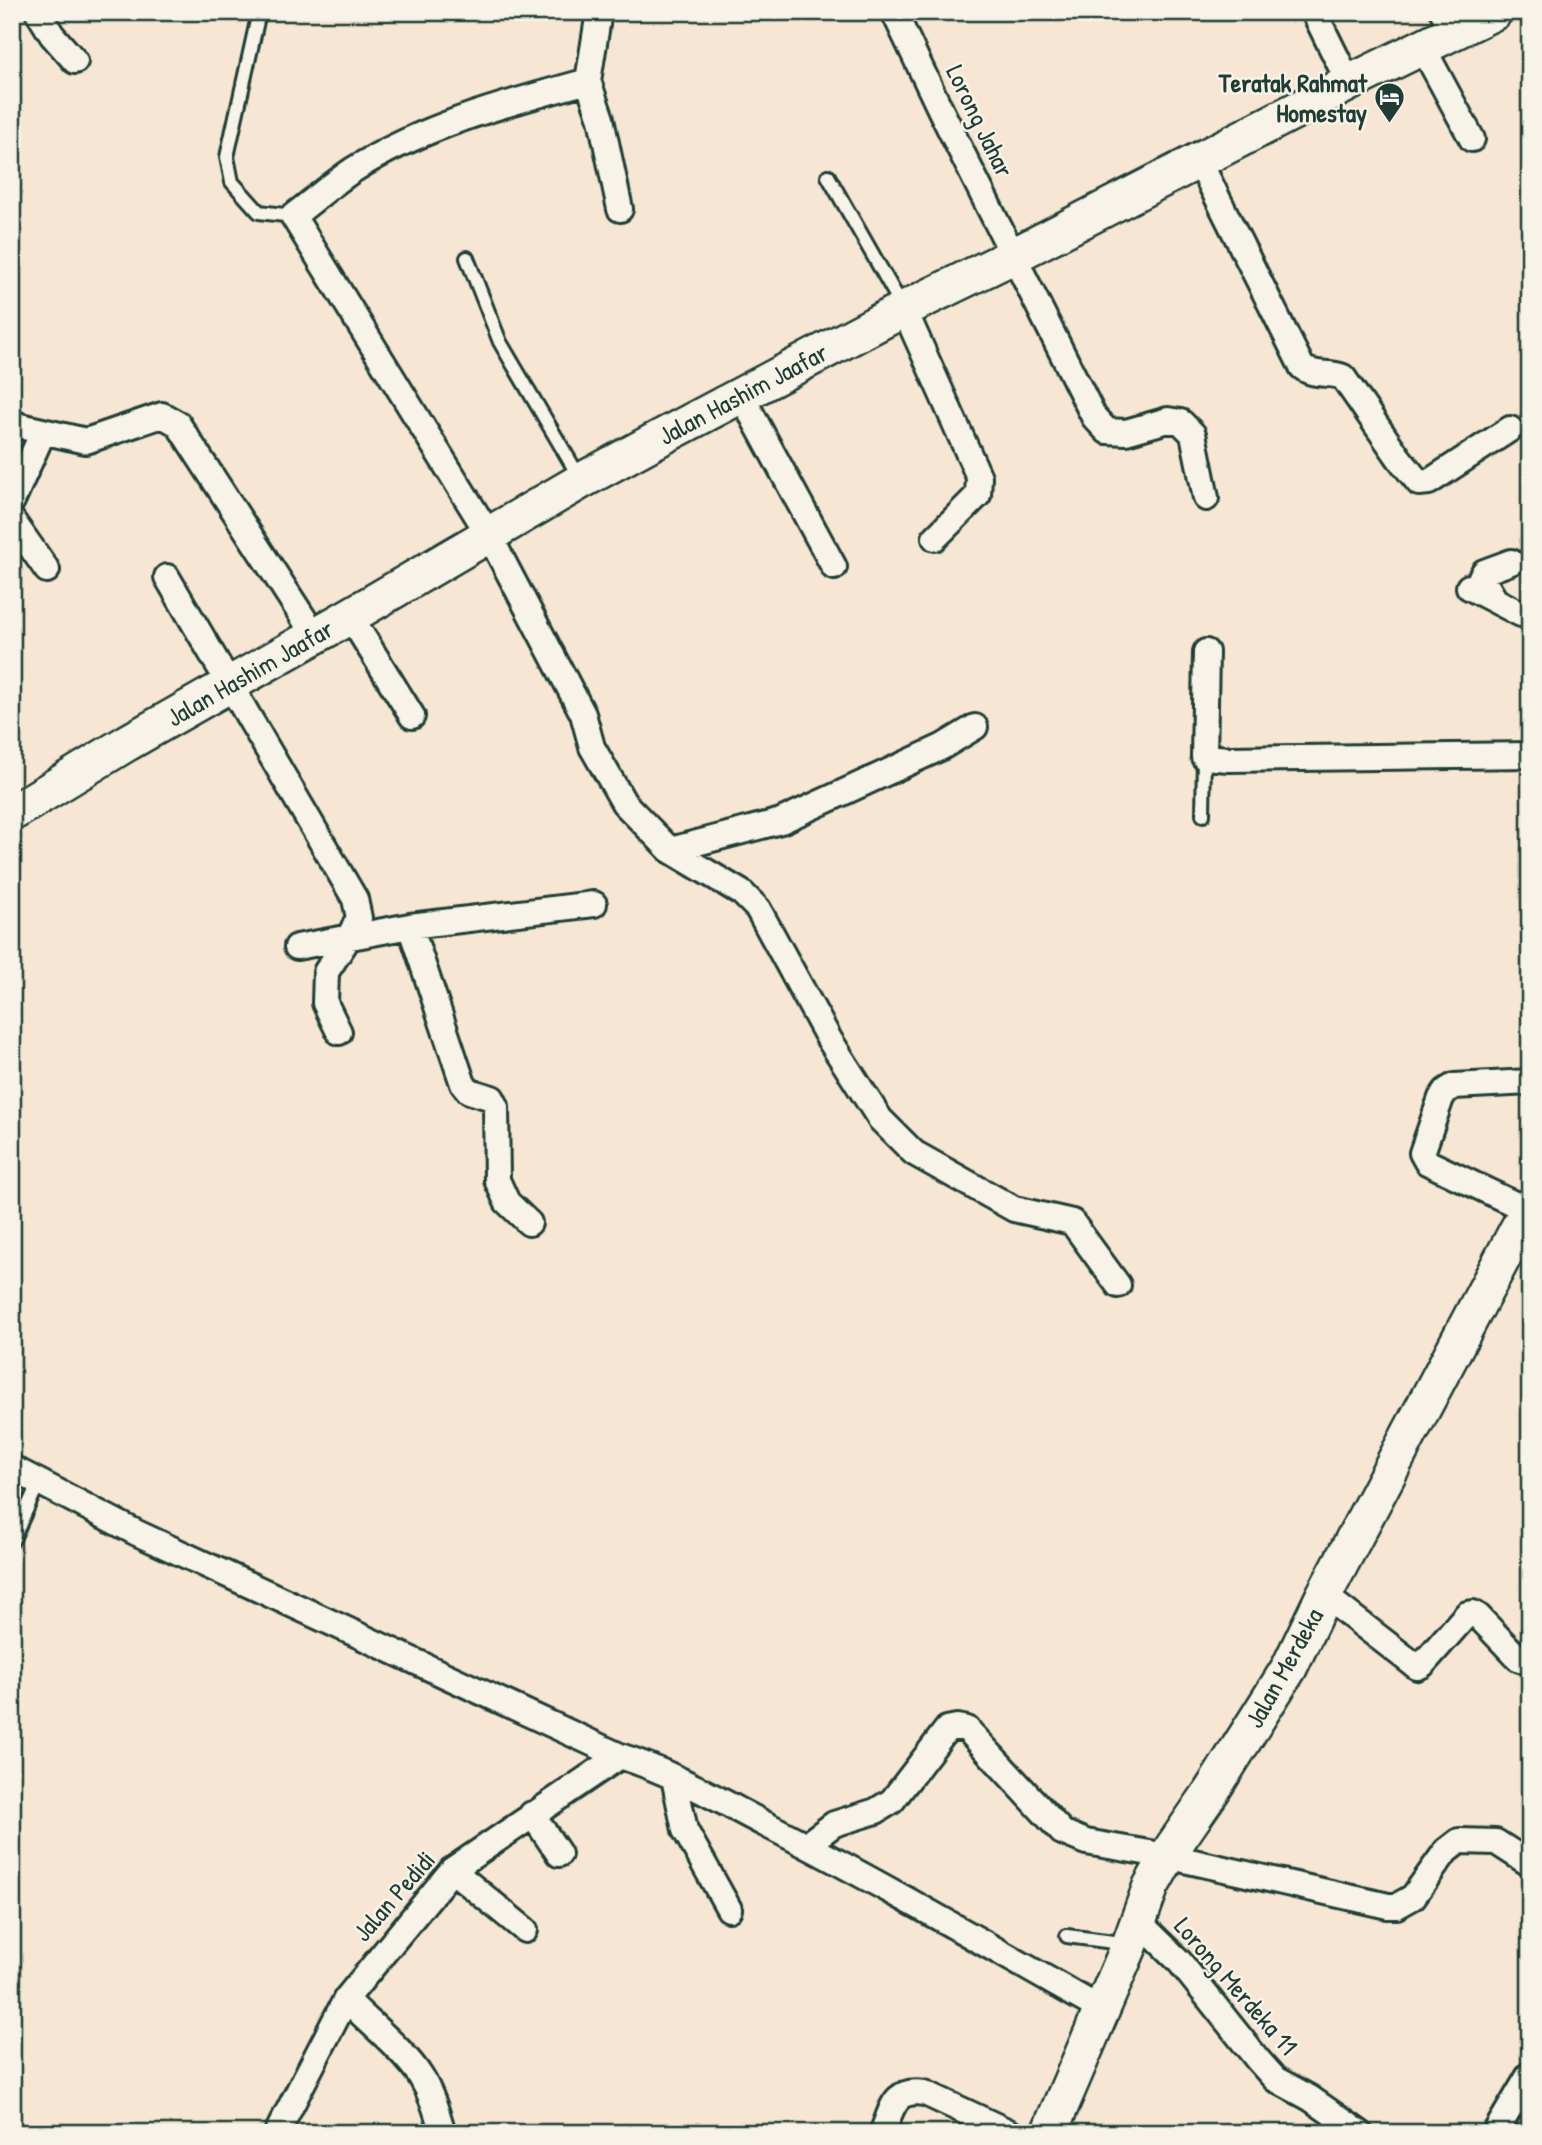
<svg xmlns="http://www.w3.org/2000/svg" width="1542" height="2145" viewBox="0 0 1542 2145" font-family="'Patrick Hand',sans-serif">
  <style>
    .lines { fill: none; stroke-linecap: round; stroke-linejoin: round }
    .lane-casing { stroke: #1f3d34; stroke-width: 18 }
    .street-casing { stroke: #1f3d34; stroke-width: 30 }
    .secondary-casing { stroke: #1f3d34; stroke-width: 40 }
    .lane { stroke: #f7f3e8; stroke-width: 12 }
    .street { stroke: #f7f3e8; stroke-width: 24 }
    .secondary { stroke: #f7f3e8; stroke-width: 35 }
    .labels { text-anchor: middle; stroke-width: 5; stroke-linejoin: round; paint-order: stroke }
    .poi-label { font-size: 26px; font-weight: bold; fill: #1f3d34; stroke: #f7f3e8; text-anchor: end }
    .street-label { font-size: 26px; fill: #1f3d34; stroke: #f7f3e8 }
  </style>
  <rect width="100%" height="100%" fill="#f6e6d3"/>
  <filter id="ink" filterUnits="userSpaceOnUse"><feTurbulence type="fractalNoise" baseFrequency=".0143" numOctaves="2"/><feDisplacementMap in="SourceGraphic" scale="14" xChannelSelector="R" yChannelSelector="G"/><feConvolveMatrix kernelMatrix="1 2 1 2 8 2 1 2 1" color-interpolation-filters="sRGB"/></filter>
  <g filter="url(#ink)">
    <g class="lines">
      <defs>
        <path id="lane" d="M 259,12 L 227,157 L 232,182 L 259,212 L 293,216
          M 1436,12 L 1447,31
          M 828,176 L 902,306
          M 467,258 L 500,342 L 581,480
          M 1203,815 L 1204,757
          M 12,1541 L 39,1482
          M 1067,1936 L 1129,1944"/>
        <path id="street" d="M 38,12 L 52,35 L 75,61
          M 599,12 L 588,81 L 601,119 L 620,209
          M 894,12 L 941,111 L 1094,417 L 1107,431 L 1126,432 L 1168,420 L 1181,422 L 1193,434 L 1206,498
          M 1314,12 L 1349,83
          M 1422,46 L 1472,139
          M 588,81 C 508,103 424,125 353,170 C 332,184 313,201 293,216 L 489,535 L 583,714 L 592,747 L 624,803 L 670,850 L 742,893 L 758,909 L 829,1039 L 880,1119 L 914,1153 L 1014,1209 L 1072,1222 L 1118,1285
          M 1199,161 L 1302,367 C 1314,377 1329,371 1343,377 L 1399,458 L 1419,483 L 1429,482 L 1510,429
          M 904,309 L 979,477 L 978,495 L 935,538
          M 741,395 L 834,567
          M 12,422 L 20,426 L 86,441 L 162,415 L 178,424 L 315,636
          M 12,501 L 43,432
          M 12,520 L 47,570
          M 167,577 L 355,899 L 359,918 L 349,937 L 326,972 L 325,1003 L 339,1032
          M 1469,587 L 1521,614 L 1530,614
          M 1495,600 L 1481,577 L 1484,572 L 1511,562
          M 350,616 L 412,716
          M 1206,652 L 1204,757 L 1229,759 L 1530,755
          M 670,850 L 781,821 L 942,747 L 975,727
          M 410,926 L 463,1084 L 469,1091 L 492,1098 L 496,1106 L 497,1180 L 507,1202 L 529,1223
          M 297,947 L 410,926 L 594,904
          M 1527,1210 L 1433,1165 L 1427,1162 L 1422,1153 L 1441,1098 L 1446,1091 L 1454,1086 L 1530,1082
          M 12,1468 L 137,1533 L 620,1756 C 671,1772 717,1799 765,1824 C 879,1882 990,1947 1102,2010
          M 1324,1595 L 1417,1667 L 1422,1665 L 1467,1614 L 1473,1613 L 1478,1616 L 1518,1658 L 1523,1660 L 1530,1656
          M 674,1778 L 685,1830 L 729,1909
          M 532,1814 L 559,1854
          M 806,1845 L 834,1824 L 876,1811 L 892,1801 L 947,1729 L 957,1727 L 967,1729 L 1062,1832 L 1086,1842 L 1167,1856 L 1388,1906 L 1397,1906 L 1413,1897 L 1446,1851 L 1459,1841 L 1496,1842 L 1530,1864
          M 452,1870 L 525,1930
          M 1139,1922 L 1179,1961 L 1258,2060 L 1275,2079 L 1310,2098 L 1360,2133
          M 346,1999 C 368,2022 405,2051 421,2077 C 432,2095 437,2113 443,2133
          M 277,2133 L 346,1999 L 452,1870 L 620,1756
          M 882,2133 C 893,2108 893,2088 925,2093 L 1011,2133
          M 1495,2133 L 1530,2074"/>
        <path id="secondary" d="M 12,813 L 127,743 L 350,616 L 581,481 L 658,439 L 904,309 L 1013,256 L 1349,83 L 1494,12
          M 1049,2133 L 1130,1944 L 1151,1886 L 1173,1847 L 1211,1792 L 1289,1668 L 1324,1595 L 1530,1206"/>
      </defs>
      <!-- lane casing -->
      <use href="#lane" class="lane-casing"/>
      <!-- street casing -->
      <use href="#street" class="street-casing"/>
      <!-- secondary casing -->
      <use href="#secondary" class="secondary-casing"/>
      <!-- lane -->
      <use href="#lane" class="lane"/>
      <!-- street -->
      <use href="#street" class="street"/>
      <!-- secondary -->
      <use href="#secondary" class="secondary"/>
    </g>
  </g>
  <!-- icons -->
  <defs>
    <symbol id="hotel-pin" viewBox="-11 -11 22 30"><path d="M0 17L-7.5 6A9.5 9.5 0 1 1 7.5 6Z" fill="#1f3d34" stroke="#f7f3e8"/><path d="M-6-4.5h1.5V1H6V5H4.5V3h-9V5H-6ZM-4 0a1.8 1.8 0 1 1 3.6 0ZM.5 0V-2.5h3Q6-2.5 6 0Z" fill="#fff"/></symbol>
  </defs>
  <g fill-rule="evenodd">
    <use href="#hotel-pin" x="1372" y="80" width="35" height="47"/>
  </g>
  <g class="labels">
    <!-- poi labels -->
    <g class="poi-label">
      <text x="1367" y="92">Teratak Rahmat<tspan x="1367" dy="30">Homestay</tspan></text>
    </g>
    <!-- street labels -->
    <g class="street-label">
      <text transform="translate(980 121) rotate(64)" y="9">Lorong Jahar</text>
      <text transform="translate(743 394) rotate(-28)" y="9">Jalan Hashim Jaafar</text>
      <text transform="translate(250 673) rotate(-30)" y="9">Jalan Hashim Jaafar</text>
      <text transform="translate(1284 1668) rotate(-61)" y="9">Jalan Merdeka</text>
      <text transform="translate(394 1896) rotate(-49)" y="9">Jalan Pedidi</text>
      <text transform="translate(1236 1986) rotate(49)" y="9">Lorong Merdeka 11</text>
    </g>
  </g>
  <!-- margin -->
  <rect width="1542" height="2145" fill="none" stroke="#f7f3e8" stroke-width="42"/>
  <rect x="21" y="21" width="1500" height="2103" fill="none" stroke="#1f3d34" stroke-width="2.5" filter="url(#ink)"/>
</svg>
